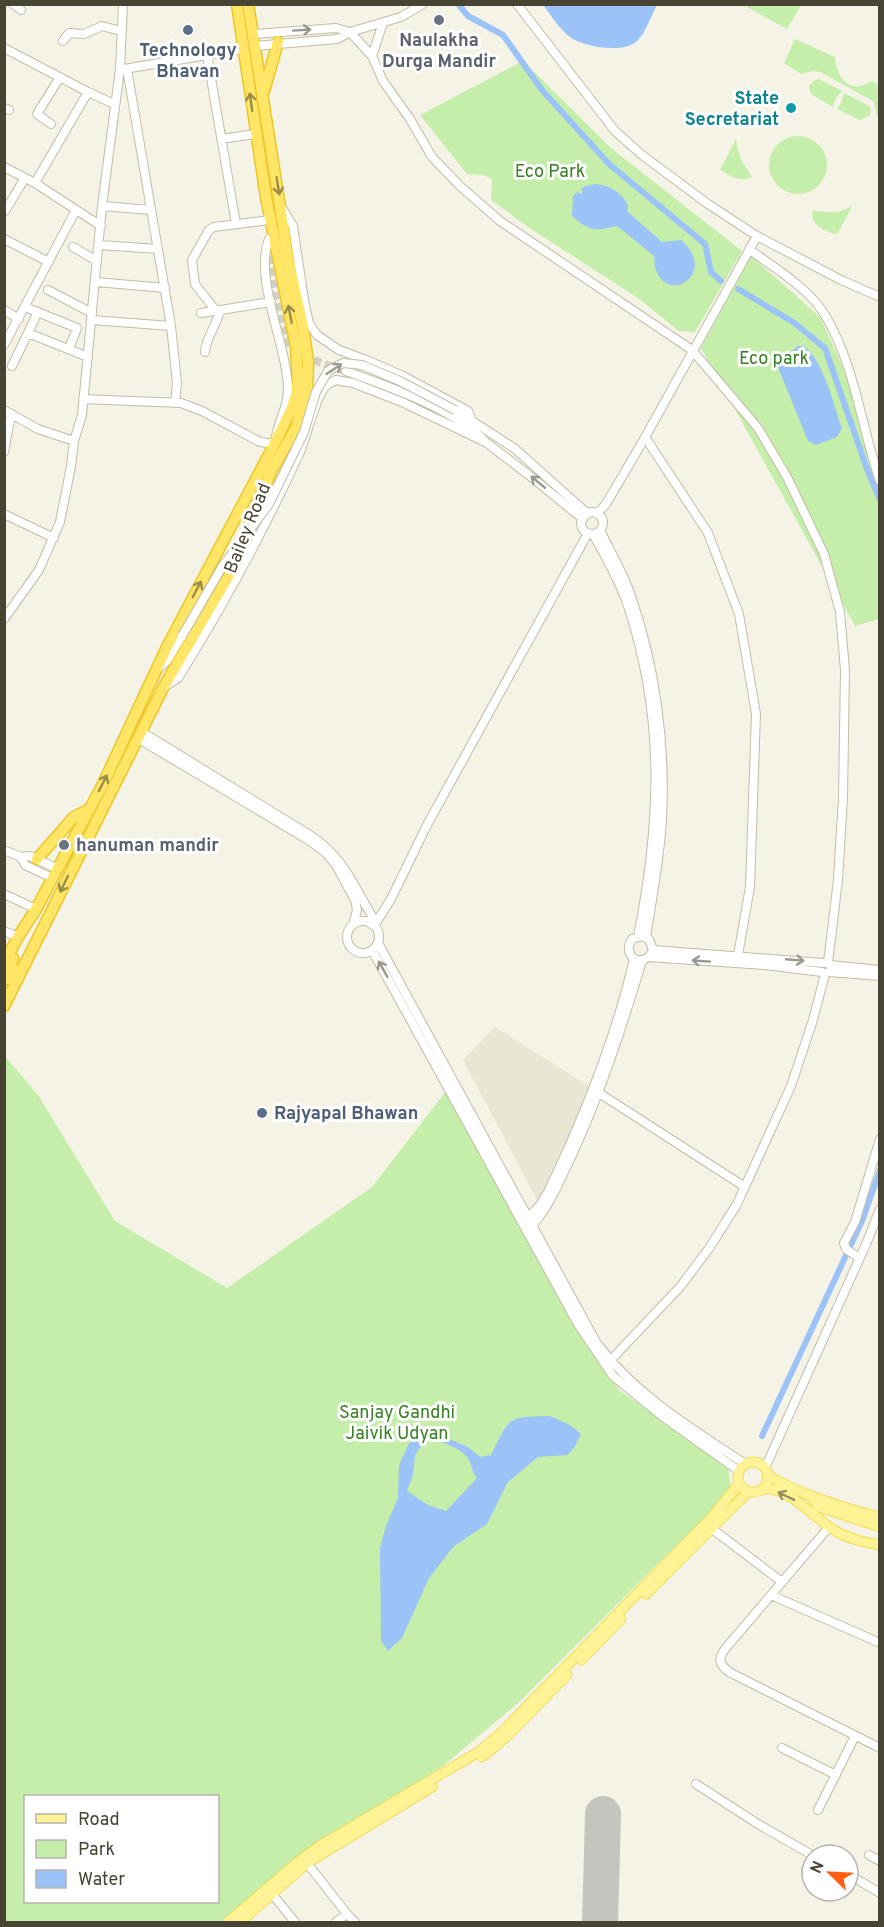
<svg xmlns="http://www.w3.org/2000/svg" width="884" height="1927" viewBox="0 0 884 1927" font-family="Overpass,sans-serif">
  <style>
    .residential { fill: #e9e6d3 }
    .green { fill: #c4eeaa; fill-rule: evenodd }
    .water { fill: #9bc3f8; fill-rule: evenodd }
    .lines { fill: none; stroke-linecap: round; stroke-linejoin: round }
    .canal { stroke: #9bc3f8; stroke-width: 6 }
    .runway { stroke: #c6c4be; stroke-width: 36 }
    .minor-tunnel { stroke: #d2d0c2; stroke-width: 8; stroke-dasharray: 8 4; stroke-linecap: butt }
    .minor-casing { stroke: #c1bda7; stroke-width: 10 }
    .major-casing { stroke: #f1dd58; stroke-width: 11 }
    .highway-casing { stroke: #eec626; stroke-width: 13 }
    .minor { stroke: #fff; stroke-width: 8 }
    .major { stroke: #fff395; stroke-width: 9 }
    .highway { stroke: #ffe667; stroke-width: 10 }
    .minor-bridge-casing { stroke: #c1bda7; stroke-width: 10; stroke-linecap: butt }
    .minor-bridge { stroke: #fff; stroke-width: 8 }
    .oneway { stroke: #9a988f }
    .oneway2 { stroke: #9a8d4b }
    .oneway3 { stroke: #9a9360 }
    .worship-dot { fill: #6b7280; stroke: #fff; stroke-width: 2 }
    .service-dot { fill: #5c6f8a; stroke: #fff; stroke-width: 2 }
    .culture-dot { fill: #0f9aa8; stroke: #fff; stroke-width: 2 }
    .labels { text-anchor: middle; stroke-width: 6; stroke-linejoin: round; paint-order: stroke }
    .worship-label { font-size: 18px; font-weight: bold; fill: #5b616d; stroke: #fff }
    .service-label { font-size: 18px; font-weight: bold; fill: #4e5e75; stroke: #fff }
    .culture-label { font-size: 18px; font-weight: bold; fill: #0d838f; stroke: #fff; text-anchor: end }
    .park-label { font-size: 18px; fill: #358121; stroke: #fff }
    .street-label { font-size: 18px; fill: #484434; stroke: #fff }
  </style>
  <rect width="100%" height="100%" fill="#f5f3e6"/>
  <!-- residential -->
  <path class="residential" d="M 495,1027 L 592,1088 L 538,1202 L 463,1060 Z"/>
  <!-- green -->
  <path class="green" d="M 748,5 L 801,4 L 801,5 L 787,29 L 747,7 Z
    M 795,39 L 835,57 C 837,79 850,95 872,81 L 879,85 L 879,119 C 875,116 877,107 873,101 L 820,72 L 812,71 L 801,74 L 784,63 Z
    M 523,61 L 612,149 L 742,251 L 695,332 L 679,331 L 638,298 L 528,227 L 491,200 L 492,179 L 483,175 L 467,174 L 420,115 Z
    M 819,79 L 842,91 L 836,98 L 833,107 L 811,94 L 809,86 L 815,80 Z
    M 844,93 L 869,106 L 871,110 L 869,116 L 860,120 L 837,109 L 842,101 Z
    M769 165a29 29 0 1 1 58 0a29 29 0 1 1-58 0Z
    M 736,139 C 739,159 742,161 752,177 C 740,183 731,176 720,170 Z
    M 852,206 L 838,233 L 834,234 C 823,229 809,225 813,210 C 828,213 838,214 852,206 Z
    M 751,256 L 820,317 L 848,378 L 879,473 L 879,619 L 855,626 L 701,348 Z
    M 4,1055 L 38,1095 L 115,1221 L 227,1288 L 372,1187 L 447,1090 L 557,1288 L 619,1390 L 728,1466 L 731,1491 L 518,1703 L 443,1766 L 287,1866 L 227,1922 L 5,1922 ZM 26,1796 L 218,1796 L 218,1902 L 26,1902 Z"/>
  <!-- water -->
  <path class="water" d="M 543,5 L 657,5 C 651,16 646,32 637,41 C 624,54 583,47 570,37 C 559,29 551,15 543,5 Z
    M 595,184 C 610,185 621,192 628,205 L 627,211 L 662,242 L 681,240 C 719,273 668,305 656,270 C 654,266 655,261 654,256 L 617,226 C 595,231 590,232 572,216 L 573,196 L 578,192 L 580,194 L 583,192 L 581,189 L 586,186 Z
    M 798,346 L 804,346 C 824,362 833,403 842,428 L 837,437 L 816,445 L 808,441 L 777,365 L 778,362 Z
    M 550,1416 L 570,1425 L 581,1434 L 574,1448 L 567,1455 L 538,1457 L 508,1482 L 487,1524 L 454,1546 L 429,1578 L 402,1638 L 388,1651 L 381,1641 L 380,1548 L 386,1526 L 398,1498 L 399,1465 L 408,1445 L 419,1433 L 430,1431 L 468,1447 L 480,1457 L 491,1455 C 510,1417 506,1417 550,1416 ZM 426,1436 C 438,1441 463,1448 469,1460 C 472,1467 472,1472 477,1478 L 446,1511 L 428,1505 L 407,1491 L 413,1475 L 415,1456 Z"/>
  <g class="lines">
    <!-- canal -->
    <path class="canal" d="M 458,4 L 468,16 L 503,35 L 542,90 L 609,164 L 705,244 L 711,272 L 721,281
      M 738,289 L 793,322 L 825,348 L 867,469 L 880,500
      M 762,1436 L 862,1221 L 880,1170"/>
    <!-- runway -->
    <path class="runway" d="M 600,1922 L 603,1814"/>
    <!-- minor-tunnel -->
    <path class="minor-tunnel" d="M 270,256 L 284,337 C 299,357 322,364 346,371"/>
    <defs>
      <path id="minor" d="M 13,4 L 21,10
        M 517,4 L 615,131 L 642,155 L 708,204 L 757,236 L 841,280 L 880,297
        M 253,34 L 336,28 L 350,32 L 372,56 L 383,81 L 410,119 L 432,157 L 459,185 L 500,221 L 692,350 L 758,428 L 787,477 L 824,554 L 840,612 L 845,670 L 843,798 L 838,880 L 828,963
        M 63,41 L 69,33 L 84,34 L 102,26 L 121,31
        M 255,46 L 337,39 L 350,32 L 401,17 L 423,4
        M 4,48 L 88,92 L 114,104
        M 207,55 L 236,224
        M 372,56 L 383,23
        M 124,69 L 243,49
        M 127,69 L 171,326 L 177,383 L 175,403
        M 4,108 L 9,110
        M 51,124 L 37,114 L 60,77
        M 221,139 L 255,134
        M 4,167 L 35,183 L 101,226
        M 35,183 L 88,92
        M 102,206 L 151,210
        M 282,208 L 293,226 L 305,306 L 309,323 L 317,335 L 339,350 L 369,361 L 403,376 L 468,411 L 472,421
        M 5,211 L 25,178
        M 4,239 L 49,262
        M 99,245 L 158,249
        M 73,247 L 97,261
        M 749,249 C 773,267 809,288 825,315 C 855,365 861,426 880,481
        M 96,282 L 165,288
        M 48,290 L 92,313
        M 25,307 L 77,328 L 69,349
        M 4,310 L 19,319
        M 216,311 L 195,284 L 192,260 L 209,230 L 214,227 L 270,220
        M 201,313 L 271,302
        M 92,320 L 171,326
        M 28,333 L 88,357
        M 4,345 L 76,210
        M 205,352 C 206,336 217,326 220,310
        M 12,366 L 38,312
        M 346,371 C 392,388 447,406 484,440
        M 83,399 L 181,403 L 202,411 L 260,442 L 275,444 C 276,424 288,409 288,390 C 288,347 253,279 269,239
        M 4,410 L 38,429 L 74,441
        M 455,410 L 514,448 L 588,514
        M 645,437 L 708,533 L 739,614 L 756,714 L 750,887 L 738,955
        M 4,452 L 11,414
        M581 523a11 11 0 1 1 22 0a11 11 0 1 1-22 0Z
        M 4,514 L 54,538
        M 597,514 L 606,504 L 643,441 L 757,236
        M 600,530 C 610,551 622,571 630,593 C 655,664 666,743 662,819 C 660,858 652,898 646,937
        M 593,534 C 605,556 619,579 627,603 C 665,716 661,821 638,936
        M 4,619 L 39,570 L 60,522 L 71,466 L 74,441 L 82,415 L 102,206 L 120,69 L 123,4
        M 159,668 L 167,661 L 182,636
        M 166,686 L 178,678 C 224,605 264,530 300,452 C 307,435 315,400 324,388 C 327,384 331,382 336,380 L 353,383 L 402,402 L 487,443 L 530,476 L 583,519
        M 142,732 L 313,837 C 345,860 352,883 372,916 L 371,924
        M 139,739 L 310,841 L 326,853 L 336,865 L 355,900 L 357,910 L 353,925
        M 4,850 L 21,857 L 30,856 L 58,869
        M 21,857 L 25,865 L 52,878
        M 4,894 L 36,909
        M347 937a16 16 0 1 1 32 0a16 16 0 1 1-32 0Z
        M 374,926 L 391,899 L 427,825 L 588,533
        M 4,931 L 18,937
        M 378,943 L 596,1342 C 635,1395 691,1428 745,1464
        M 372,950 L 578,1324 L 613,1376 L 662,1416 L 739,1471
        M 653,950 L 824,963
        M 649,957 L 653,950 L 649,939 L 642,936 L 632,939 C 623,953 635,966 649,957 L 765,965 L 822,972
        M 830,965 L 880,970
        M 829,972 L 880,976
        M 599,1093 L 745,1187
        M 526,1220 L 540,1205 L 548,1192 C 584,1117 615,1041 634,959
        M 531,1227 C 550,1206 560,1180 572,1155 C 601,1092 622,1027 642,961
        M 859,1258 L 846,1249 L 844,1243 L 855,1222 L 880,1139
        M 606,1365 L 680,1287 L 710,1247 L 737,1204 L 791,1086 L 813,1020 L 825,974
        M 765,1468 L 867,1242 L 880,1209
        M 829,1527 L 725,1649 C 718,1659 719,1664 729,1672 L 880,1748
        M 711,1528 L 782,1582
        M 771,1595 L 880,1643
        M 782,1748 L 836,1775
        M 696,1784 L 758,1824 L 812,1855
        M 818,1810 L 855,1736
        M 869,1855 L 880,1861
        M 307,1863 L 347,1914 L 336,1922
        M 848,1874 L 880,1893
        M 272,1894 L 295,1922
        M 347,1914 L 355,1922"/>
      <path id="major" d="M738 1477a15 15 0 1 1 30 0a15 15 0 1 1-30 0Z
        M 768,1475 C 793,1492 849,1510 880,1517
        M 761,1490 C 786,1483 815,1519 834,1530 C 848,1539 864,1542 880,1545
        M 811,1496 L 819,1507 L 880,1527
        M 646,1594 L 748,1492
        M 581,1660 L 621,1619
        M 482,1757 L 507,1736 L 567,1675
        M 228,1922 L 297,1863 L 321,1845 L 480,1751 L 501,1733 L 711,1518 L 739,1484
        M 240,1922 L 307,1863 L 432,1787"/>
      <path id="highway" d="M 264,91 L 278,42
        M 37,859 L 74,817 L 88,810
        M 13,958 L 7,972 L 7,979 L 11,979 L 17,970
        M 4,963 L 18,937 L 36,909 L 102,786 L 167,647 L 273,447 L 291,410 L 296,395 L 298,381 L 296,346 L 266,197 L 237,4
        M 4,1006 L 163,688 L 238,560 L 257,503 L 272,470 L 296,428 L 307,390 L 308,362 L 303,327 L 288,258 L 248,4"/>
    </defs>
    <!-- minor casing -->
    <use href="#minor" class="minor-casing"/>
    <!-- major casing -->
    <use href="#major" class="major-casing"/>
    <!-- highway casing -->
    <use href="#highway" class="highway-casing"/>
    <!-- minor -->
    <use href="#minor" class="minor"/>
    <!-- major -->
    <use href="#major" class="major"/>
    <!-- highway -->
    <use href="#highway" class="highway"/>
    <defs>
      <path id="minor-bridge" d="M 182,636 L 222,567 L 269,504 L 304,432 L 316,392 L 328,371 L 343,363 L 362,365 L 400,381 L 455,410"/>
    </defs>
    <!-- minor-bridge casing -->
    <use href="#minor-bridge" class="minor-bridge-casing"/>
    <!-- minor-bridge -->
    <use href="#minor-bridge" class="minor-bridge"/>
  </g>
  <!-- one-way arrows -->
  <defs><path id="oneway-shaft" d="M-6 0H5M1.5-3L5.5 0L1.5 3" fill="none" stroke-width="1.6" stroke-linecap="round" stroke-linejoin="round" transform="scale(1.5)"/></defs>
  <g class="oneway">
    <use href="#oneway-shaft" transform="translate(302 30) rotate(-4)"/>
    <use href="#oneway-shaft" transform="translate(334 369) rotate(-33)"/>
    <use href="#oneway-shaft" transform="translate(538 482) rotate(-140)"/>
    <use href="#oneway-shaft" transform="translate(795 960) rotate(5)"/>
    <use href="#oneway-shaft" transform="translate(701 961) rotate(-176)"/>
    <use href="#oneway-shaft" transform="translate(383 969) rotate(-119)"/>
  </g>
  <g class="oneway2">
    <use href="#oneway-shaft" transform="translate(251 102) rotate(-98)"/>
    <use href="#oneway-shaft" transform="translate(278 186) rotate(81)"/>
    <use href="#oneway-shaft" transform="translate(290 314) rotate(-101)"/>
    <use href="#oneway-shaft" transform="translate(197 589) rotate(-62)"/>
    <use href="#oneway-shaft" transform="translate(103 783) rotate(-63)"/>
    <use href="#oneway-shaft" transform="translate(64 884) rotate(116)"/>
  </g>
  <use class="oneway3" href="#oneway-shaft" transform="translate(786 1496) rotate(-154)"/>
  <!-- markers -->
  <g class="worship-dot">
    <circle cx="439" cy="20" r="6"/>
    <circle cx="64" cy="845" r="6"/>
  </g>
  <g class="service-dot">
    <circle cx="188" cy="30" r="6"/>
    <circle cx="262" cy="1113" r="6"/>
  </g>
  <circle class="culture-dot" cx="791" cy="108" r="6"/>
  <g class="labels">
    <!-- worship labels -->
    <g class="worship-label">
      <text x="439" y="46">Naulakha<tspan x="439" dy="21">Durga Mandir</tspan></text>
      <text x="76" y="851" text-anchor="start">hanuman mandir</text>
    </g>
    <!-- service labels -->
    <g class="service-label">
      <text x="188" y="56">Technology<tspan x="188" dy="21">Bhavan</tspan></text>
      <text x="274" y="1119" text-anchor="start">Rajyapal Bhawan</text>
    </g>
    <!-- culture labels -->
    <g class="culture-label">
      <text x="779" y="104">State<tspan x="779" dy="21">Secretariat</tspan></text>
    </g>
    <!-- park labels -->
    <g class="park-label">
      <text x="550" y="177">Eco Park</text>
      <text x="774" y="364">Eco park</text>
      <text x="397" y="1418">Sanjay Gandhi<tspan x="397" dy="21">Jaivik Udyan</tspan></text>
    </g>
    <!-- street labels -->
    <g class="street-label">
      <text transform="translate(247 528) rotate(-68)" y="6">Bailey Road</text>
    </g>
  </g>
  <!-- border -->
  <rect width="884" height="1927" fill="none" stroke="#484434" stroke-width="12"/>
  <!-- legend -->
  <rect x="24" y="1795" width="195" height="108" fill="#ffffff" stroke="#b6b4ae" stroke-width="1.5"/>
  <rect x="36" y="1814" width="30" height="9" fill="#fff395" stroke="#b6b4ae" stroke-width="1.5"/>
  <text x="78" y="1825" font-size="18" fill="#484434">Road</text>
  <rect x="36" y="1840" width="30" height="18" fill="#c4eeaa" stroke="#b6b4ae" stroke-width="1.5"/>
  <text x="78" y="1855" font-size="18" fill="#484434">Park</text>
  <rect x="36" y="1870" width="30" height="18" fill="#9bc3f8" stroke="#b6b4ae" stroke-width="1.5"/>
  <text x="78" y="1885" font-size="18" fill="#484434">Water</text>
  <!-- north arrow -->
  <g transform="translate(830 1873) rotate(294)"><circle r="28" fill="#ffffff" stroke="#b6b4ae" stroke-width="1.5"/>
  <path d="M0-4.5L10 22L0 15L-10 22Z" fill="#ff5e13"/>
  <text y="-9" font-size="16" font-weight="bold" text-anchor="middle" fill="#484434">N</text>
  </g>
</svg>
